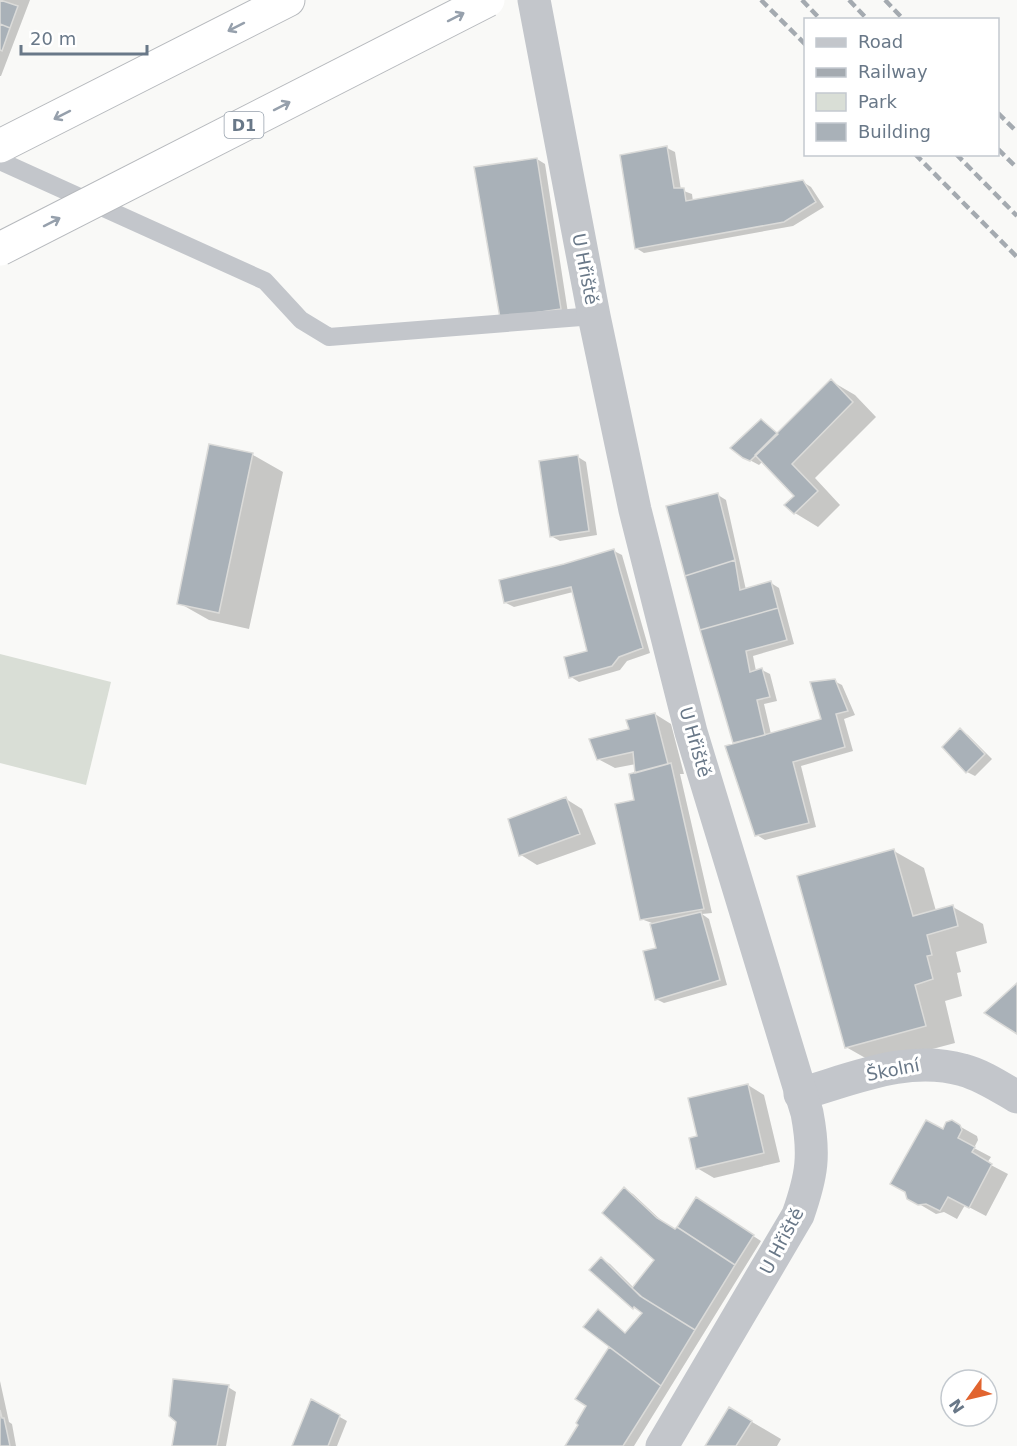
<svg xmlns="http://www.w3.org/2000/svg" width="1017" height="1446" viewBox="0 0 1017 1446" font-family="'DejaVu Sans',sans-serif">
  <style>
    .green { fill: #d9ded6 }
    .shadow { fill: #0003 }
    .building { fill: #a9b1b8; stroke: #dbdbd9; stroke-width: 1.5 }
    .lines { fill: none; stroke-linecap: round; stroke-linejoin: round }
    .motorway-casing { stroke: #b6b9bd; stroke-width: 35 }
    .service { stroke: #c3c6cb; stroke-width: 18 }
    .minor { stroke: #c3c6cb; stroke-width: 33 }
    .tertiary { stroke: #c3c6cb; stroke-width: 33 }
    .motorway { stroke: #fff; stroke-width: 33 }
    .rail { stroke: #a4aab0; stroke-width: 4.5; stroke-dasharray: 9 4.5; stroke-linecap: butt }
    .motorway-bridge-casing { stroke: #b6b9bd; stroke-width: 35; stroke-linecap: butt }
    .motorway-bridge { stroke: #fff; stroke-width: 33 }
    .oneway { stroke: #96a0ac }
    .labels { text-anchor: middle; stroke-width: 6; stroke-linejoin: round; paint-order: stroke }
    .shield { fill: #fff; stroke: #96a0ac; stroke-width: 1.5 }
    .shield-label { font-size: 16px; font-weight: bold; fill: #697888 }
    .street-label { font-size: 18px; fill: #697888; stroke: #fff }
  </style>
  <rect width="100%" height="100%" fill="#f9f9f7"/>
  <!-- green -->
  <path class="green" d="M 0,654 L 111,682 L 86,785 L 0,763 Z"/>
  <!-- shadow -->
  <path class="shadow" d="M 0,0 L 30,0 L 1,76 L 0,76 Z
    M 667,148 L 675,152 L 681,190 L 692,194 L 693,202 L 803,182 L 811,187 L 824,207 L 793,226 L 644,253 L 636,248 Z
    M 537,159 L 545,164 L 568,313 L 510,322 Z
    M 831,381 L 855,395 L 876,417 L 815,478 L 840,505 L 818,527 L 795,513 L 796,496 L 763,461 L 759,465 L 744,457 L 761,421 L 779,434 Z
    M 211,446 L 253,455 L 283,472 L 249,629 L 209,620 L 179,603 Z
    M 578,457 L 586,462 L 597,535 L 560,541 L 551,536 Z
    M 718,495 L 726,500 L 746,590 L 771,583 L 779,588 L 794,644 L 753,656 L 756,671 L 762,670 L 770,674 L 777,701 L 764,704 L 771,734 L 823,720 L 834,681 L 842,685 L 855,715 L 844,719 L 853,751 L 801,766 L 816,827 L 765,840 L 757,835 L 735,744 L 701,629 Z
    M 614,551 L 622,555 L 650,653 L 627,661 L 620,670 L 579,682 L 571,677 L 589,652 L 573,592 L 514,607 L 506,603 L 564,565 Z
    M 655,714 L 671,724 L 684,774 L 680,774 L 712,913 L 702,914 L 709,919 L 727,985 L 664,1003 L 656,999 L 657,949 L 652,923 L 641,919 L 636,764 L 615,768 L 598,759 L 631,730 Z
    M 960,730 L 968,735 L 992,759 L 975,776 L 967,772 Z
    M 566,799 L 582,809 L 596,844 L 537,865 L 521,855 Z
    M 894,851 L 924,868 L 936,911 L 953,907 L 983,924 L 987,943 L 956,952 L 961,972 L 957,973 L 962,996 L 945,1001 L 955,1043 L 876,1064 L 846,1047 Z
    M 748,1085 L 764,1095 L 780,1162 L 714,1178 L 697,1168 L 699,1137 Z
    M 952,1122 L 977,1136 L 978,1140 L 974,1148 L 991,1157 L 987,1163 L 1008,1174 L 986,1216 L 965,1205 L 957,1219 L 944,1212 L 936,1214 L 909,1198 L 943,1131 Z
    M 625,1189 L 633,1194 L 665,1224 L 676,1231 L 704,1204 L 761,1241 L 634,1446 L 567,1446 L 580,1424 L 588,1406 L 577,1398 L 611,1347 L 599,1311 L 626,1334 L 644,1313 L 633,1307 L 602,1259 L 610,1264 L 634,1288 L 656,1259 Z
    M 0,1381 L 9,1422 L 12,1424 L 16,1446 L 0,1446 Z
    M 228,1387 L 236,1392 L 226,1446 L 173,1446 Z
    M 311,1401 L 347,1421 L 337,1446 L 293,1446 Z
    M 730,1409 L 781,1439 L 777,1446 L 707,1446 Z"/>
  <!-- building -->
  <path class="building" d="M 0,0 L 18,6 L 10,28 L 0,24 Z
    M 0,24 L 10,28 L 2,51 L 0,50 Z
    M 667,146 L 674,188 L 684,188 L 686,201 L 803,180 L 816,202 L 784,222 L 635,249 L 620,155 Z
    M 537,158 L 561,309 L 500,318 L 474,167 Z
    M 831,379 L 853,402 L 792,464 L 818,491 L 794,514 L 784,505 L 794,496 L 755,455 Z
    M 761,419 L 778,434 L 750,461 L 743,458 L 730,448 Z
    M 209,444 L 253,453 L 219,613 L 177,604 Z
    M 578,455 L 589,531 L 550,537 L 539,461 Z
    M 718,493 L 735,560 L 685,576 L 666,506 Z
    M 614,549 L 643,648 L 619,657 L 612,666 L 569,678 L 564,657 L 587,651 L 571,587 L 504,603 L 499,580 L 564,564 Z
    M 735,560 L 740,590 L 771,581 L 778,608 L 700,630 L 685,576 Z
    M 778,608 L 787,640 L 746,651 L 750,672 L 762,668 L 770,697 L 757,700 L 765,735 L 733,743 L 700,630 Z
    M 835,679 L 848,711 L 836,714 L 845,747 L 793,762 L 809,823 L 755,836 L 725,746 L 821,719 L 810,682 Z
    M 655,713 L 668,764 L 635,773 L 633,752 L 597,760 L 589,739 L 629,729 L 626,720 Z
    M 960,728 L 985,754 L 966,773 L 942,747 Z
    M 671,763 L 704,909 L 640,920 L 615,804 L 634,800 L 629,774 Z
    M 566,797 L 580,834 L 519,856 L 508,819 Z
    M 894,849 L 913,916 L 953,905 L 958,926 L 927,935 L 932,955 L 927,956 L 933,979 L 915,985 L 926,1026 L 845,1048 L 797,876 Z
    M 701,912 L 720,980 L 655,1000 L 643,951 L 656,948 L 650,924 Z
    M 1017,983 L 1017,1034 L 984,1013 Z
    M 748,1084 L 764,1153 L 696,1169 L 689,1138 L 697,1136 L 688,1098 Z
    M 926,1120 L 943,1129 L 946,1122 L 952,1120 L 960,1125 L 962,1130 L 958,1138 L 975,1147 L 972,1152 L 992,1164 L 969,1208 L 948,1197 L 940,1211 L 926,1204 L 918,1205 L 907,1199 L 905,1192 L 890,1184 Z
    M 624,1187 L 657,1218 L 675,1229 L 677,1227 L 735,1265 L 695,1330 L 643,1298 L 632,1288 L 654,1260 L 602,1213 Z
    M 696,1197 L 754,1235 L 735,1265 L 677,1227 Z
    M 601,1257 L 640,1296 L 695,1330 L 661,1386 L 583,1327 L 598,1309 L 625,1333 L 642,1313 L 634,1307 L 633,1309 L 589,1270 Z
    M 609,1347 L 661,1386 L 623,1446 L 565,1446 L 578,1425 L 576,1423 L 586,1406 L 575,1399 Z
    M 173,1379 L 229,1385 L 217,1446 L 172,1446 L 176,1422 L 169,1416 Z
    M 311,1399 L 340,1415 L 339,1418 L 328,1446 L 292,1446 Z
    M 729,1407 L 752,1421 L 736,1446 L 705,1446 Z
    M 0,1410 L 2,1418 L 4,1418 L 10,1446 L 0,1446 Z"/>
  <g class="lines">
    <defs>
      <path id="motorway" d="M 0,146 L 288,0"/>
    </defs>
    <!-- motorway casing -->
    <use href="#motorway" class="motorway-casing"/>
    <!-- service -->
    <path class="service" d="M 0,161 L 265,281 L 301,320 L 329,337 L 594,316"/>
    <!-- minor -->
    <path class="minor" d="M 800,1094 C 853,1079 908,1054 963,1070 C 982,1075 1000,1087 1017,1097"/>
    <!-- tertiary -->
    <path class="tertiary" d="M 534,0 L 594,316 L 635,510 L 691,732 L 807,1113 C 815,1155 812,1175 798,1215 L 662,1446"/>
    <!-- motorway -->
    <use href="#motorway" class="motorway"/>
    <!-- rail -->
    <path class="rail" d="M 761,0 L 806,45
      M 802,0 L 821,20
      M 849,0 L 868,20
      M 885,0 L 904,20
      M 998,113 L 1017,132
      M 998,149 L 1017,168
      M 915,154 L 1017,257
      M 956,154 L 1017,216"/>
    <defs>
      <path id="motorway-bridge" d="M 0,249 L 488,0"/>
    </defs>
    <!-- motorway-bridge casing -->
    <use href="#motorway-bridge" class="motorway-bridge-casing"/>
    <!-- motorway-bridge -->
    <use href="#motorway-bridge" class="motorway-bridge"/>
  </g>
  <!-- one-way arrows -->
  <defs><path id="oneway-shaft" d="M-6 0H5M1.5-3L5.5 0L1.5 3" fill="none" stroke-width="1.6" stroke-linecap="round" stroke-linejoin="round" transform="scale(1.5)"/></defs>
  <g class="oneway">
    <use href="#oneway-shaft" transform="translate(456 17) rotate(-27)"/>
    <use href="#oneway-shaft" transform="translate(236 27) rotate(153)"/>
    <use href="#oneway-shaft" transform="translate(282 106) rotate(-27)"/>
    <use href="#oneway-shaft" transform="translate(62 115) rotate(153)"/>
    <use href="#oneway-shaft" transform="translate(52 222) rotate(-27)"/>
  </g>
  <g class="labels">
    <!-- shield labels -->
    <rect class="shield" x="224.5" y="112" width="39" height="26" rx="4.5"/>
    <g class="shield-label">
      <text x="244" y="131">D1</text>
    </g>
    <!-- street labels -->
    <g class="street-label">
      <text transform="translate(585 269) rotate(79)" y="6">U Hřiště</text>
      <text transform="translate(695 742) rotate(74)" y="6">U Hřiště</text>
      <text transform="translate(893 1070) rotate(-11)" y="6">Školní</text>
      <text transform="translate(782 1241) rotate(-62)" y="6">U Hřiště</text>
    </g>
  </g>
  <!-- legend -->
  <rect x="804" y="18" width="195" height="138" fill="#ffffff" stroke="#c3c9cf" stroke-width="1.5"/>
  <rect x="816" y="38" width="30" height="9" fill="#c3c6cb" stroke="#c3c9cf" stroke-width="1.5"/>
  <text x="858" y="48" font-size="18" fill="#697888">Road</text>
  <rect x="816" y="68" width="30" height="9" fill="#a4aab0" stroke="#c3c9cf" stroke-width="1.5"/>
  <text x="858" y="78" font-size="18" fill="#697888">Railway</text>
  <rect x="816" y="93" width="30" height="18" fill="#d9ded6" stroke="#c3c9cf" stroke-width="1.5"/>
  <text x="858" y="108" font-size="18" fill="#697888">Park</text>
  <rect x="816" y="123" width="30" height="18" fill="#a9b1b8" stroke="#c3c9cf" stroke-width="1.5"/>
  <text x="858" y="138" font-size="18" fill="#697888">Building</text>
  <!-- north arrow -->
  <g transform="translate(969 1398) rotate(236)"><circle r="28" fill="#ffffff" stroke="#c3c9cf" stroke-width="1.5"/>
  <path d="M0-4.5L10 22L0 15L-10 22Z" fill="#e1642f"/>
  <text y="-9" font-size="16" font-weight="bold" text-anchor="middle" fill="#697888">N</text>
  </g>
  <!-- scale -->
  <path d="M21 45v9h126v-9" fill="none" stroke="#697888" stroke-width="3"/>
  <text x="30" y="45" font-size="18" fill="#697888" stroke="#ffffff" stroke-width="4.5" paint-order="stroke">20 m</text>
</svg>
